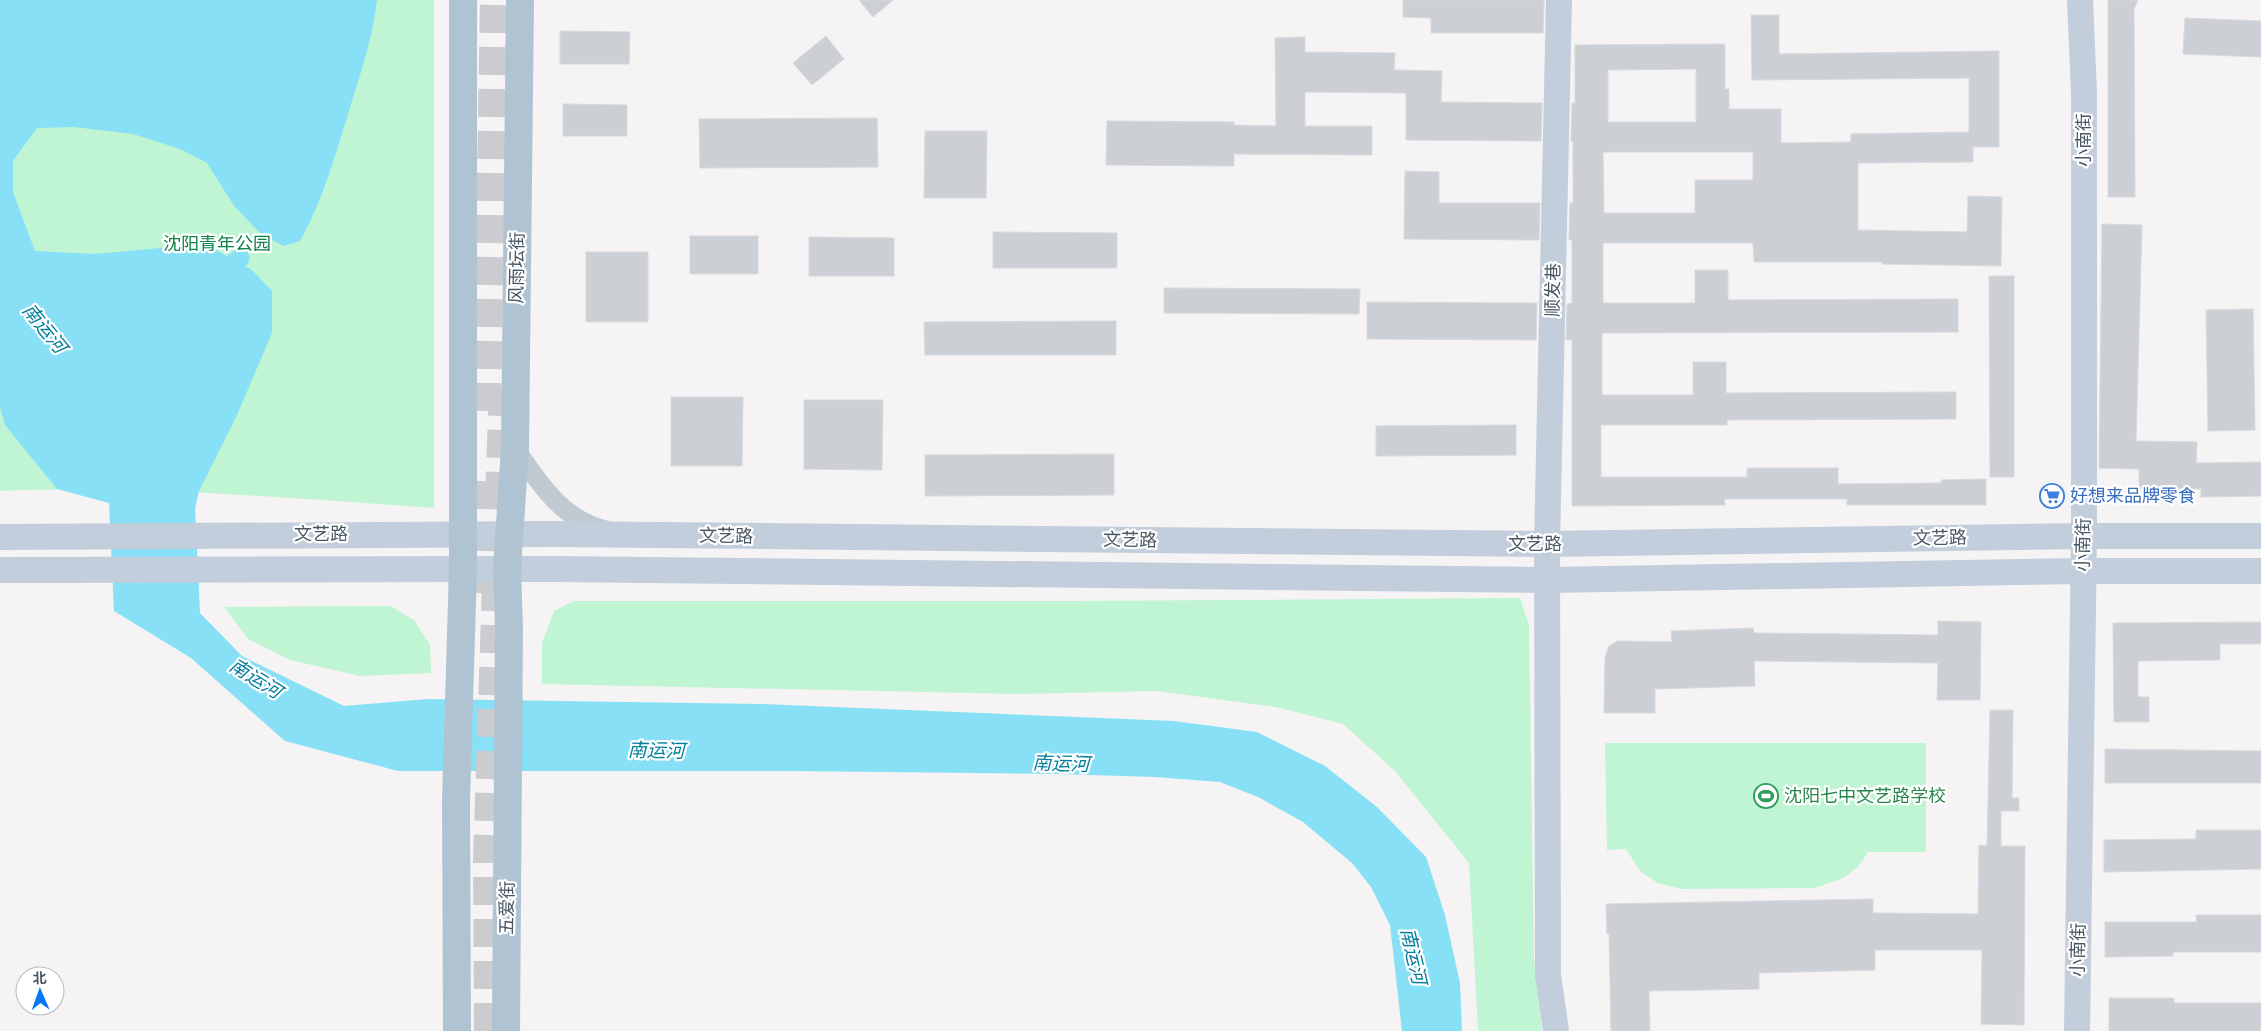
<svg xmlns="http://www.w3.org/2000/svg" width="2261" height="1031" viewBox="0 0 2261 1031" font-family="Montserrat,'Noto Sans SC',sans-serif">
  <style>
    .green { fill: #bff5d3 }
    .water { fill: #88e0f6 }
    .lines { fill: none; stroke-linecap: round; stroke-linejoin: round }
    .canal { stroke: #88e0f6; stroke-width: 19 }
    .building { fill: #ccd0d5; stroke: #d6d9df; fill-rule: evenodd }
    .highway-tunnel { stroke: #cacccf; stroke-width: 28; stroke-dasharray: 28 14; stroke-linecap: butt }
    .street { stroke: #c0cad3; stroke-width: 19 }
    .secondary { stroke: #c2cedb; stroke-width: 26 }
    .primary { stroke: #b0c3d3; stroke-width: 28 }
    .labels { text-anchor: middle; stroke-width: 4.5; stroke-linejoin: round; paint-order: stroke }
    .street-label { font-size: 18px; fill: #485763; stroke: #fff }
    .park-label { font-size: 18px; fill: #0e8247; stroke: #fff }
    .shop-label { font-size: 18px; fill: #366cbe; stroke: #fff; text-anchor: start }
    .leisure-label { font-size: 18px; fill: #27864d; stroke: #fff; text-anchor: start }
    .water-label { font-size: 19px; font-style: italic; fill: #037e9b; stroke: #fff }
  </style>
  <rect width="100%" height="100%" fill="#f5f3f3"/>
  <!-- green -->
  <path class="green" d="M 0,0 L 434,0 L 434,508 C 289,498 145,485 0,491 Z
    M 1520,598 L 1529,625 L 1534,959 L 1542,1031 L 1478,1031 L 1469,863 L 1395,771 L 1343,724 L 1276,707 L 1157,691 L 1019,694 L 542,684 L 542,643 L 554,611 L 574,601 L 1076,601 Z
    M 390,606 L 414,620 L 430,645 L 431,673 L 360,676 L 290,660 L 248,639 L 224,607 Z
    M 1605,743 L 1926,743 L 1926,852 L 1868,852 L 1858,867 L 1843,878 L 1815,888 L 1681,889 L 1658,883 L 1641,872 L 1626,849 L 1607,850 Z"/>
  <!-- water -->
  <path class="water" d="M 0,0 L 377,0 C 373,39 360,74 349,111 C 335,156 323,200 300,241 L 284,246 L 262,235 L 234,206 L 207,163 L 180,149 L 133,134 L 74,127 L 37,128 L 13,161 L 13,192 L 35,251 L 94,254 L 205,244 L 252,270 L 272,291 L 272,333 L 237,415 L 199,491 L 195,508 L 200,613 L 242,656 L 344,706 L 428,699 L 762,704 L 1174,721 L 1257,732 L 1325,766 L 1377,807 L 1426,857 L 1445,915 L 1460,983 L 1462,1031 L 1402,1031 L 1390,925 L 1371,887 L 1352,863 L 1303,822 L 1258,797 L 1220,782 L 1155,777 L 1058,774 L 791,771 L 398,771 L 285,741 L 191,658 L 114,611 L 109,503 L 57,489 L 5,425 L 0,407 Z"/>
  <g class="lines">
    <!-- canal -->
    <path class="canal" d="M 217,276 L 240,258"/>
  </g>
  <!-- building -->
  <path class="building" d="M 859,0 L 893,0 L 873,17 Z
    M 1403,0 L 1544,0 L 1543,33 L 1431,33 L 1431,18 L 1403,17 Z
    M 2108,0 L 2138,0 L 2134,9 L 2135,197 L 2108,197 Z
    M 1751,15 L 1779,15 L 1779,54 L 1999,51 L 1999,147 L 1973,147 L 1973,162 L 1858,163 L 1858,230 L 1967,232 L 1968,196 L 2002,197 L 2001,266 L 1882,264 L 1882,262 L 1754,262 L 1753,243 L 1603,243 L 1603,303 L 1695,303 L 1695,270 L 1728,270 L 1728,300 L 1958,299 L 1958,332 L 1602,333 L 1602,395 L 1693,395 L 1693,362 L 1726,362 L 1726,393 L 1956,392 L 1956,419 L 1727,420 L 1727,425 L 1601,425 L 1601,477 L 1747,477 L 1747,468 L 1838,468 L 1838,484 L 1941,483 L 1941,480 L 1986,479 L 1986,505 L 1847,505 L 1847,499 L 1724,499 L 1725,505 L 1572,506 L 1572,340 L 1566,340 L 1567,304 L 1572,303 L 1572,240 L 1569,240 L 1570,203 L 1573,203 L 1573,141 L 1571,141 L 1572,103 L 1575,103 L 1575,45 L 1725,44 L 1725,89 L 1729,89 L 1729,109 L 1781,109 L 1781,143 L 1851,142 L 1851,134 L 1969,132 L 1969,78 L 1752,80 ZM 1696,69 L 1696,122 L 1608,122 L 1608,70 ZM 1603,152 L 1753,152 L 1753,180 L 1695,180 L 1695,213 L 1604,213 Z
    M 2185,18 L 2261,21 L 2261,57 L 2183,54 Z
    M 560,31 L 630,32 L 629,64 L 560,64 Z
    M 826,36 L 844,59 L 812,85 L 793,63 Z
    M 1305,37 L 1305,52 L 1395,53 L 1394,70 L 1442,71 L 1441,102 L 1542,103 L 1541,141 L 1406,140 L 1406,93 L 1305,92 L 1305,126 L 1372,126 L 1372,155 L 1234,154 L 1234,166 L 1106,165 L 1107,121 L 1234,122 L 1234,125 L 1276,126 L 1275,38 Z
    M 563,104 L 627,105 L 627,136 L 563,136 Z
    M 877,118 L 878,167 L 700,168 L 699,119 Z
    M 925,131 L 987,131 L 986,198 L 924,198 Z
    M 1405,171 L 1439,172 L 1439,203 L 1540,203 L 1539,240 L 1404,239 Z
    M 2102,224 L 2142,225 L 2136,441 L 2197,442 L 2196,463 L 2261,462 L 2261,496 L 2201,497 L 2201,489 L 2139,489 L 2139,469 L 2099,468 Z
    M 993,232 L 1117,233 L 1117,268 L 993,268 Z
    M 690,236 L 758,236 L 758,274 L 690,274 Z
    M 809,237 L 894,238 L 894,276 L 809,276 Z
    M 586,252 L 648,252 L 648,322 L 586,322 Z
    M 1989,276 L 2014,276 L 2014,477 L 1990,477 Z
    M 1164,288 L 1360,289 L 1359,314 L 1164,313 Z
    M 1367,302 L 1537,303 L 1536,340 L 1367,339 Z
    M 2253,309 L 2255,430 L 2208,431 L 2206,310 Z
    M 1116,321 L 1116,355 L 925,355 L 924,322 Z
    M 671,397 L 743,397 L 742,466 L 671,466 Z
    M 804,400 L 883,400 L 882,470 L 804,469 Z
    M 1516,425 L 1516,455 L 1376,456 L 1376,426 Z
    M 1114,454 L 1114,495 L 925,496 L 925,455 Z
    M 1938,621 L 1981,622 L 1980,700 L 1937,700 L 1938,663 L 1754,661 L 1755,686 L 1655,689 L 1655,713 L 1604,713 L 1605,658 L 1609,646 L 1618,641 L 1672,642 L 1671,631 L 1753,628 L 1754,633 L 1938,635 Z
    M 2261,622 L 2261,644 L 2220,644 L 2220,660 L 2138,661 L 2138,697 L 2149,697 L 2149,722 L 2114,722 L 2113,623 Z
    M 1990,710 L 2013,710 L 2012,798 L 2019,798 L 2019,811 L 2001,811 L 2001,846 L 2025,846 L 2024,1025 L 1981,1024 L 1982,950 L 1875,950 L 1875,970 L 1759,973 L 1759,989 L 1649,991 L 1650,1031 L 1611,1031 L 1609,934 L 1607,934 L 1606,904 L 1873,899 L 1873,913 L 1978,914 L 1979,845 L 1987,846 Z
    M 2105,749 L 2261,751 L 2261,783 L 2105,783 Z
    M 2196,830 L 2261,830 L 2261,869 L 2104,872 L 2104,840 L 2196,839 Z
    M 2196,915 L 2261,915 L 2261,952 L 2173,952 L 2173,956 L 2105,957 L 2105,922 L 2197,922 Z
    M 2109,998 L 2174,998 L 2174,1003 L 2261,1003 L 2261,1031 L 2109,1031 Z"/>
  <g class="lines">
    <!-- highway-tunnel -->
    <path class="highway-tunnel" d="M 487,411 L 494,0
      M 499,500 L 503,385
      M 483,593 L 486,476
      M 488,1031 L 487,861 L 496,583"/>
    <!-- street -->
    <path class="street" d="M 515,448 C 539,483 562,520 606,530"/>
    <!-- secondary -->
    <path class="secondary" d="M 0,537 L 555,534 L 1547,544 L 2084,536 L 2261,536
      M 0,570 L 554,569 L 1548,580 L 2083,571 L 2261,571
      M 1556,1031 L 1548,975 L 1547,544 L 1559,0
      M 2077,1031 L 2084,536 L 2084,93 L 2080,0"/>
    <!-- primary -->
    <path class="primary" d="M 457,1031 L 456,801 L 463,569 L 463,0
      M 506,1031 L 509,628 L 507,569 L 515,448 L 520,0"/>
  </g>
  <!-- icons -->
  <defs>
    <symbol id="supermarket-ring" viewBox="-11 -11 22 22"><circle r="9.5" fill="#fff" stroke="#3f7fe0" stroke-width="1.5"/><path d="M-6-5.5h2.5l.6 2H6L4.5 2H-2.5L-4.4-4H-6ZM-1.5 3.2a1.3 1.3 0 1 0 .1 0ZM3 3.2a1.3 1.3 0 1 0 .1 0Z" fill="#3f7fe0"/></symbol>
    <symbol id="stadium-ring" viewBox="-11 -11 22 22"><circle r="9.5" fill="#fff" stroke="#2e9e5b" stroke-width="1.5"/><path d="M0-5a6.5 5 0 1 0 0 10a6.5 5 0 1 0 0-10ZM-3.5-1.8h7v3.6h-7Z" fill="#2e9e5b"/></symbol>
  </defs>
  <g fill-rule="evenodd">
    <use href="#supermarket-ring" x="2038" y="482" width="28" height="28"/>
    <use href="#stadium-ring" x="1752" y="782" width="28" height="28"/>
  </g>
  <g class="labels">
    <!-- street labels -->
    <g class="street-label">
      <text transform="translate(2084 140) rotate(-90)" y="6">小南街</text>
      <text transform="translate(517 268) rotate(-89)" y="6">风雨坛街</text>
      <text transform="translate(1553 290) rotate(-89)" y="6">顺发巷</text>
      <text x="321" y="540">文艺路</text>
      <text transform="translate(726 536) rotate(1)" y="6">文艺路</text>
      <text transform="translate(1940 538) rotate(-1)" y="6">文艺路</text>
      <text transform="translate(1130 540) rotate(1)" y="6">文艺路</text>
      <text x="1535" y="550">文艺路</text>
      <text transform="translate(2083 545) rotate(-89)" y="6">小南街</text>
      <text transform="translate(507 908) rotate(-89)" y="6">五爱街</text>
      <text transform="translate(2078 950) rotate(-89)" y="6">小南街</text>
    </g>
    <!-- park labels -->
    <g class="park-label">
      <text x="217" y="250">沈阳青年公园</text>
    </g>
    <!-- shop labels -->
    <g class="shop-label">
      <text x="2070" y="502">好想来品牌零食</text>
    </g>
    <!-- leisure labels -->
    <g class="leisure-label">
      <text x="1784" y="802">沈阳七中文艺路学校</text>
    </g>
    <!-- water labels -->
    <g class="water-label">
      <text transform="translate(45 328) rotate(51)" y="7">南运河</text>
      <text transform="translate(256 678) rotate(32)" y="7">南运河</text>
      <text transform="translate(656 750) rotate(1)" y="7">南运河</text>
      <text transform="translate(1061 763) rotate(2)" y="7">南运河</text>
      <text transform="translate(1414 956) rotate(77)" y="7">南运河</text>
    </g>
  </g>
  <!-- north arrow -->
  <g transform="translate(40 991) rotate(358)"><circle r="24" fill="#ffffff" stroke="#b6bcc1"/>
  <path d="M0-4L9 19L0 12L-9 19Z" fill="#0975f9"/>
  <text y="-8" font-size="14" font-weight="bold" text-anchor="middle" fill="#485763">北</text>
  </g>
</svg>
